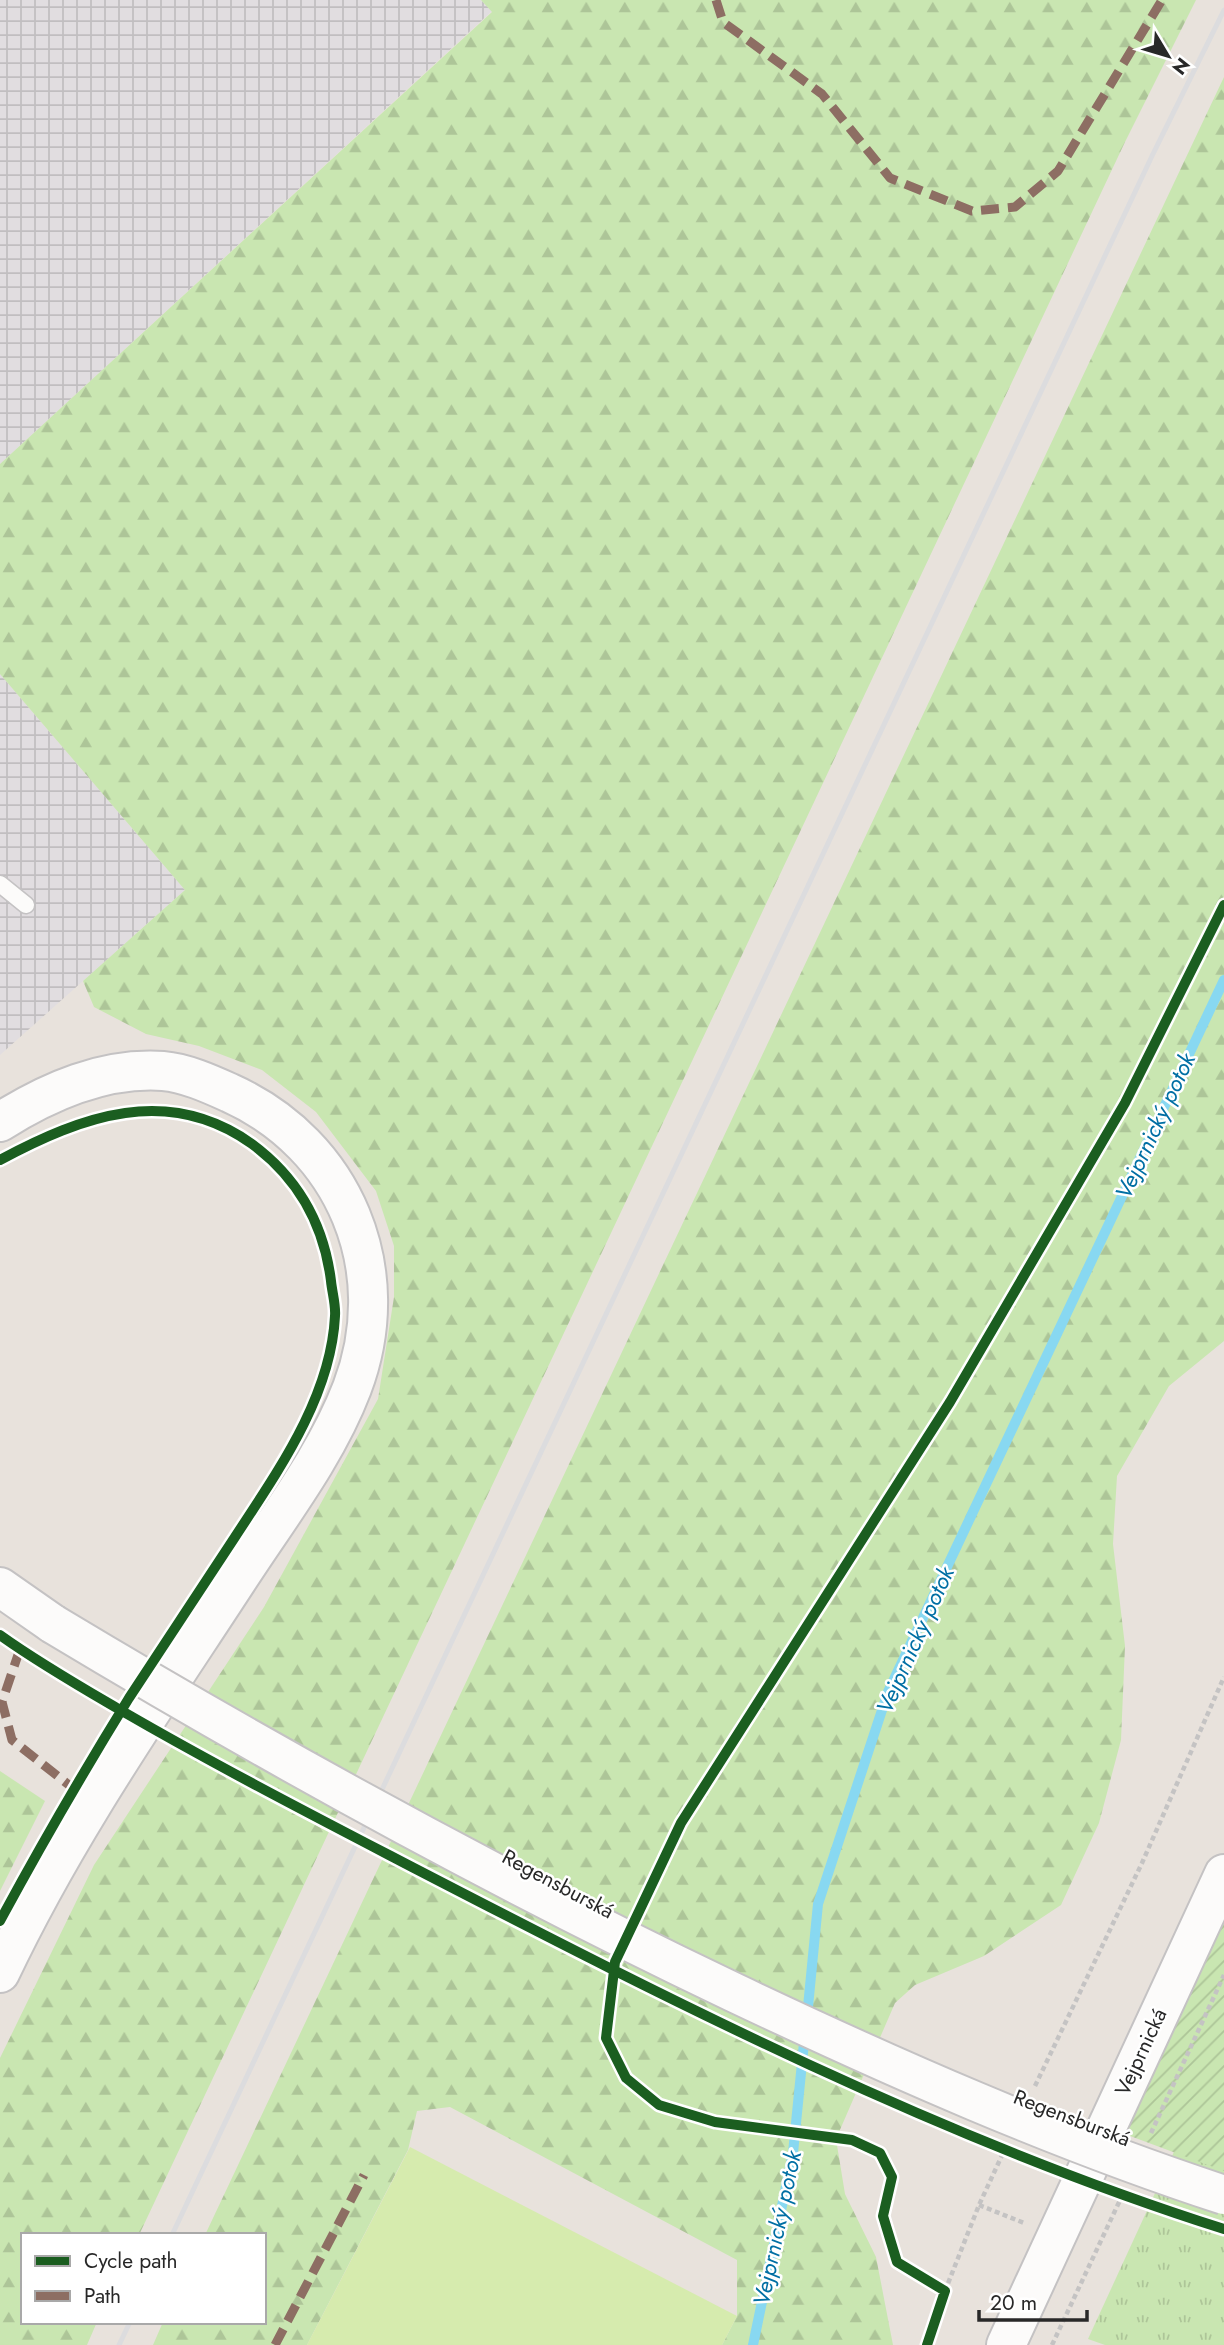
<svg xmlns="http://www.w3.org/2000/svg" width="1224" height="2345" viewBox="0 0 1224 2345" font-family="Jost,sans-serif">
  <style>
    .industrial { fill: url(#industrial-grid) }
    .grass { fill: url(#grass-tufts) }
    .forest { fill: url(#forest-firs) }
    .garden { fill: url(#garden-furrows) }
    .pitch { fill: #d6ebae }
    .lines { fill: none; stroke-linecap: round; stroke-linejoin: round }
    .stream { stroke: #88d8f1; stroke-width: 10 }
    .lane-casing { stroke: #c4c2c3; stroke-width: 19 }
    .secondary-casing { stroke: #c4c2c3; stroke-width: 42 }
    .path { stroke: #c4c3c3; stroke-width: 4.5; stroke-dasharray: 5 3.5; stroke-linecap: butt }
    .lane { stroke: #fcfbfa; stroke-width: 16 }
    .secondary { stroke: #fcfbfa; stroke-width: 38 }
    .rail { stroke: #dcdcde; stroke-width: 5 }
    .secondary-bridge-casing { stroke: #c4c2c3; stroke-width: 42; stroke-linecap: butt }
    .secondary-bridge { stroke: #fcfbfa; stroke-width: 38 }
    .quiet { stroke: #8d6e63; stroke-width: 9; stroke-dasharray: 18 9; stroke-linecap: butt }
    .cycleway-casing { stroke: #fff; stroke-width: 15 }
    .cycleway { stroke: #1b5e20; stroke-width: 10 }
    .labels { text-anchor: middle; stroke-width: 5; stroke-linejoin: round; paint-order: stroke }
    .street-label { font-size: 21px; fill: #282828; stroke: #fff }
    .water-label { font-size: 23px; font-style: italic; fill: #006fa4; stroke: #fff }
  </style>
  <defs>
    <pattern id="industrial-grid" width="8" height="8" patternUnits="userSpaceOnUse" patternTransform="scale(1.75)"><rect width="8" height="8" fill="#e1dde0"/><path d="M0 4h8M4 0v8" fill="none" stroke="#c1bec0"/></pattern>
    <pattern id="grass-tufts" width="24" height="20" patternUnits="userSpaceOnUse" patternTransform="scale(1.75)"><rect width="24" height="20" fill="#c9e6b1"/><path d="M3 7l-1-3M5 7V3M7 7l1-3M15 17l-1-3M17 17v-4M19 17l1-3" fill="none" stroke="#adc598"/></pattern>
    <pattern id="forest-firs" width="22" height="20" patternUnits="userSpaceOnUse" patternTransform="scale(1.75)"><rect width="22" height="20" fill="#c9e6b1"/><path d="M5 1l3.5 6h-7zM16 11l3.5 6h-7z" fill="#adc598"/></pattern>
    <pattern id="garden-furrows" width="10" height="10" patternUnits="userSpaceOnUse" patternTransform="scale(1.75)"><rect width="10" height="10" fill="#c9e6b1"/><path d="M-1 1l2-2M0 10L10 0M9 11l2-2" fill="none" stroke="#adc598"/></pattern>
  </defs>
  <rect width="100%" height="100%" fill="#e8e2dc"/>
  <!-- industrial -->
  <path class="industrial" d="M 0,0 L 481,0 L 492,11 L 0,464 Z
    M 0,674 L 185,890 L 0,1055 Z"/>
  <!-- grass -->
  <path class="grass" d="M 1224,2043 L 1224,2345 L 1105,2345 L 1088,2339 Z"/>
  <!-- forest -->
  <path class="forest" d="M 481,0 L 1196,0 L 1125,142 L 139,2235 L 23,2235 L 23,2322 L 97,2322 L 87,2345 L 0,2345 L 0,2058 L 94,1865 L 264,1607 L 378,1399 L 394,1297 L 394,1246 L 376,1191 L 316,1112 L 262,1070 L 199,1046 L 146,1034 L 94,1007 L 83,981 L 185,890 L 0,674 L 0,464 L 492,12 Z
    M 1224,77 L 1224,1341 L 1169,1386 L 1117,1476 L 1113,1544 L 1125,1646 L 1121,1740 L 1099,1823 L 1061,1905 L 984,1956 L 915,1985 L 895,2003 L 836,2139 L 845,2194 L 876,2257 L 893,2345 L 722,2345 L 737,2316 L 737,2260 L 450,2107 L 417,2111 L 408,2150 L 307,2345 L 153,2345 L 163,2322 L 264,2322 L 264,2235 L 205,2235 Z
    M 0,1771 L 45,1801 L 0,1891 Z"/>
  <!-- garden -->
  <path class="garden" d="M 1224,1874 L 1224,2171 L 1106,2127 Z"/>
  <!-- pitch -->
  <path class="pitch" d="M 410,2147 L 737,2316 L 722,2345 L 307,2345 Z"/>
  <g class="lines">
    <!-- stream -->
    <path class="stream" d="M 807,2017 L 818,1904 L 888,1692 L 1224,980
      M 753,2345 L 793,2153 L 805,2033"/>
    <defs>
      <path id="lane" d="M 0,884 L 26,905"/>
      <path id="secondary" d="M 0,1122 C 49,1091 104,1067 163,1071 C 186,1073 210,1084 230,1093 C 345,1145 397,1270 352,1388 C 326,1456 279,1516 240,1576 C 156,1705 66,1833 0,1973
        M 0,1587 L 53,1624
        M 1006,2345 L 1224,1874"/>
    </defs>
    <!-- lane casing -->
    <use href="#lane" class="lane-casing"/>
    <!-- secondary casing -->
    <use href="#secondary" class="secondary-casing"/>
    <!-- path -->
    <path class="path" d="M 1035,2086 L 1142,1863 L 1224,1677
      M 1151,2133 L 1224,1975
      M 979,2205 L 1024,2223
      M 945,2291 L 979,2205 L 1004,2151
      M 1052,2345 L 1121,2198"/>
    <!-- lane -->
    <use href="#lane" class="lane"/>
    <!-- secondary -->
    <use href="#secondary" class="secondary"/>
    <!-- rail -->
    <path class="rail" d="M 172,2235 L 1152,156 L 1224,10
      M 119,2345 L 130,2322"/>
    <defs>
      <path id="secondary-bridge" d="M 53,1624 C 274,1757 500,1881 733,1992 C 893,2068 1056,2140 1224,2195"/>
    </defs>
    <!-- secondary-bridge casing -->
    <use href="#secondary-bridge" class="secondary-bridge-casing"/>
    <!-- secondary-bridge -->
    <use href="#secondary-bridge" class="secondary-bridge"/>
    <!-- quiet -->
    <path class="quiet" d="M 716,0 L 723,22 L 822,94 L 890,178 L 972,211 L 1015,207 L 1058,171 L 1162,0
      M 20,1649 L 2,1702 L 12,1740 L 74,1789
      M 275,2345 L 364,2175"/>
    <defs>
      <path id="cycleway" d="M 0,1160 C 82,1116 168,1084 252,1144 C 298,1178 324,1225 331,1281 C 332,1292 336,1305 335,1316 C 331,1397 278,1471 235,1537 C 200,1591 164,1644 129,1698 C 84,1771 41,1845 0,1921
        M 0,1635 C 39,1663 81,1687 122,1711 C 217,1766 314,1816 412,1867 C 673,2002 943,2140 1224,2229
        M 927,2345 L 945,2291 L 897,2262 L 883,2216 L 892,2177 L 880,2153 L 852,2140 L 715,2122 L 659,2105 L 626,2078 L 606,2038 L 615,1962 L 681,1823 L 950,1402 L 1125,1103 L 1224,905"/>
    </defs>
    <!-- cycleway casing -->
    <use href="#cycleway" class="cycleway-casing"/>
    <!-- cycleway -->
    <use href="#cycleway" class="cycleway"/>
  </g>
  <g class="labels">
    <!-- street labels -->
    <g class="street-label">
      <text transform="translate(558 1884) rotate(28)" y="7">Regensburská</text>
      <text transform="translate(1141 2052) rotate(-65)" y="7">Vejprnická</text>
      <text transform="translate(1072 2118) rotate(21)" y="7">Regensburská</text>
    </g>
    <!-- water labels -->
    <g class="water-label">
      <text transform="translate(1155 1126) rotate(-65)" y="8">Vejprnický potok</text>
      <text transform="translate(915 1640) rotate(-66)" y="8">Vejprnický potok</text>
      <text transform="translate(777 2228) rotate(-78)" y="8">Vejprnický potok</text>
    </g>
  </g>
  <!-- legend -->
  <rect x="21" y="2233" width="245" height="91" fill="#ffffff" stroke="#a9a9a9" stroke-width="2"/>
  <rect x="35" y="2256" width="35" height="10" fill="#1b5e20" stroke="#a9a9a9" stroke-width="2"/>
  <text x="84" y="2268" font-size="21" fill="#282828">Cycle path</text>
  <rect x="35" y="2291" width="35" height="10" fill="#8d6e63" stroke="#a9a9a9" stroke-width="2"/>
  <text x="84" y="2303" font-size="21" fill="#282828">Path</text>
  <!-- north arrow -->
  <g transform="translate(1168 56) rotate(128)" stroke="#ffffff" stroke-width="5" paint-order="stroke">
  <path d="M0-5L12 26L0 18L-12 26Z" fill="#282828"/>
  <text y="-10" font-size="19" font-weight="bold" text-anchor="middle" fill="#282828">N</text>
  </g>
  <!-- scale -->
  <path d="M979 2310v10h108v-10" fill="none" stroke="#282828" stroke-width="3.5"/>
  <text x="990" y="2310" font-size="21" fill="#282828" stroke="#ffffff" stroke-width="5" paint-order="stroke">20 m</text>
</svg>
